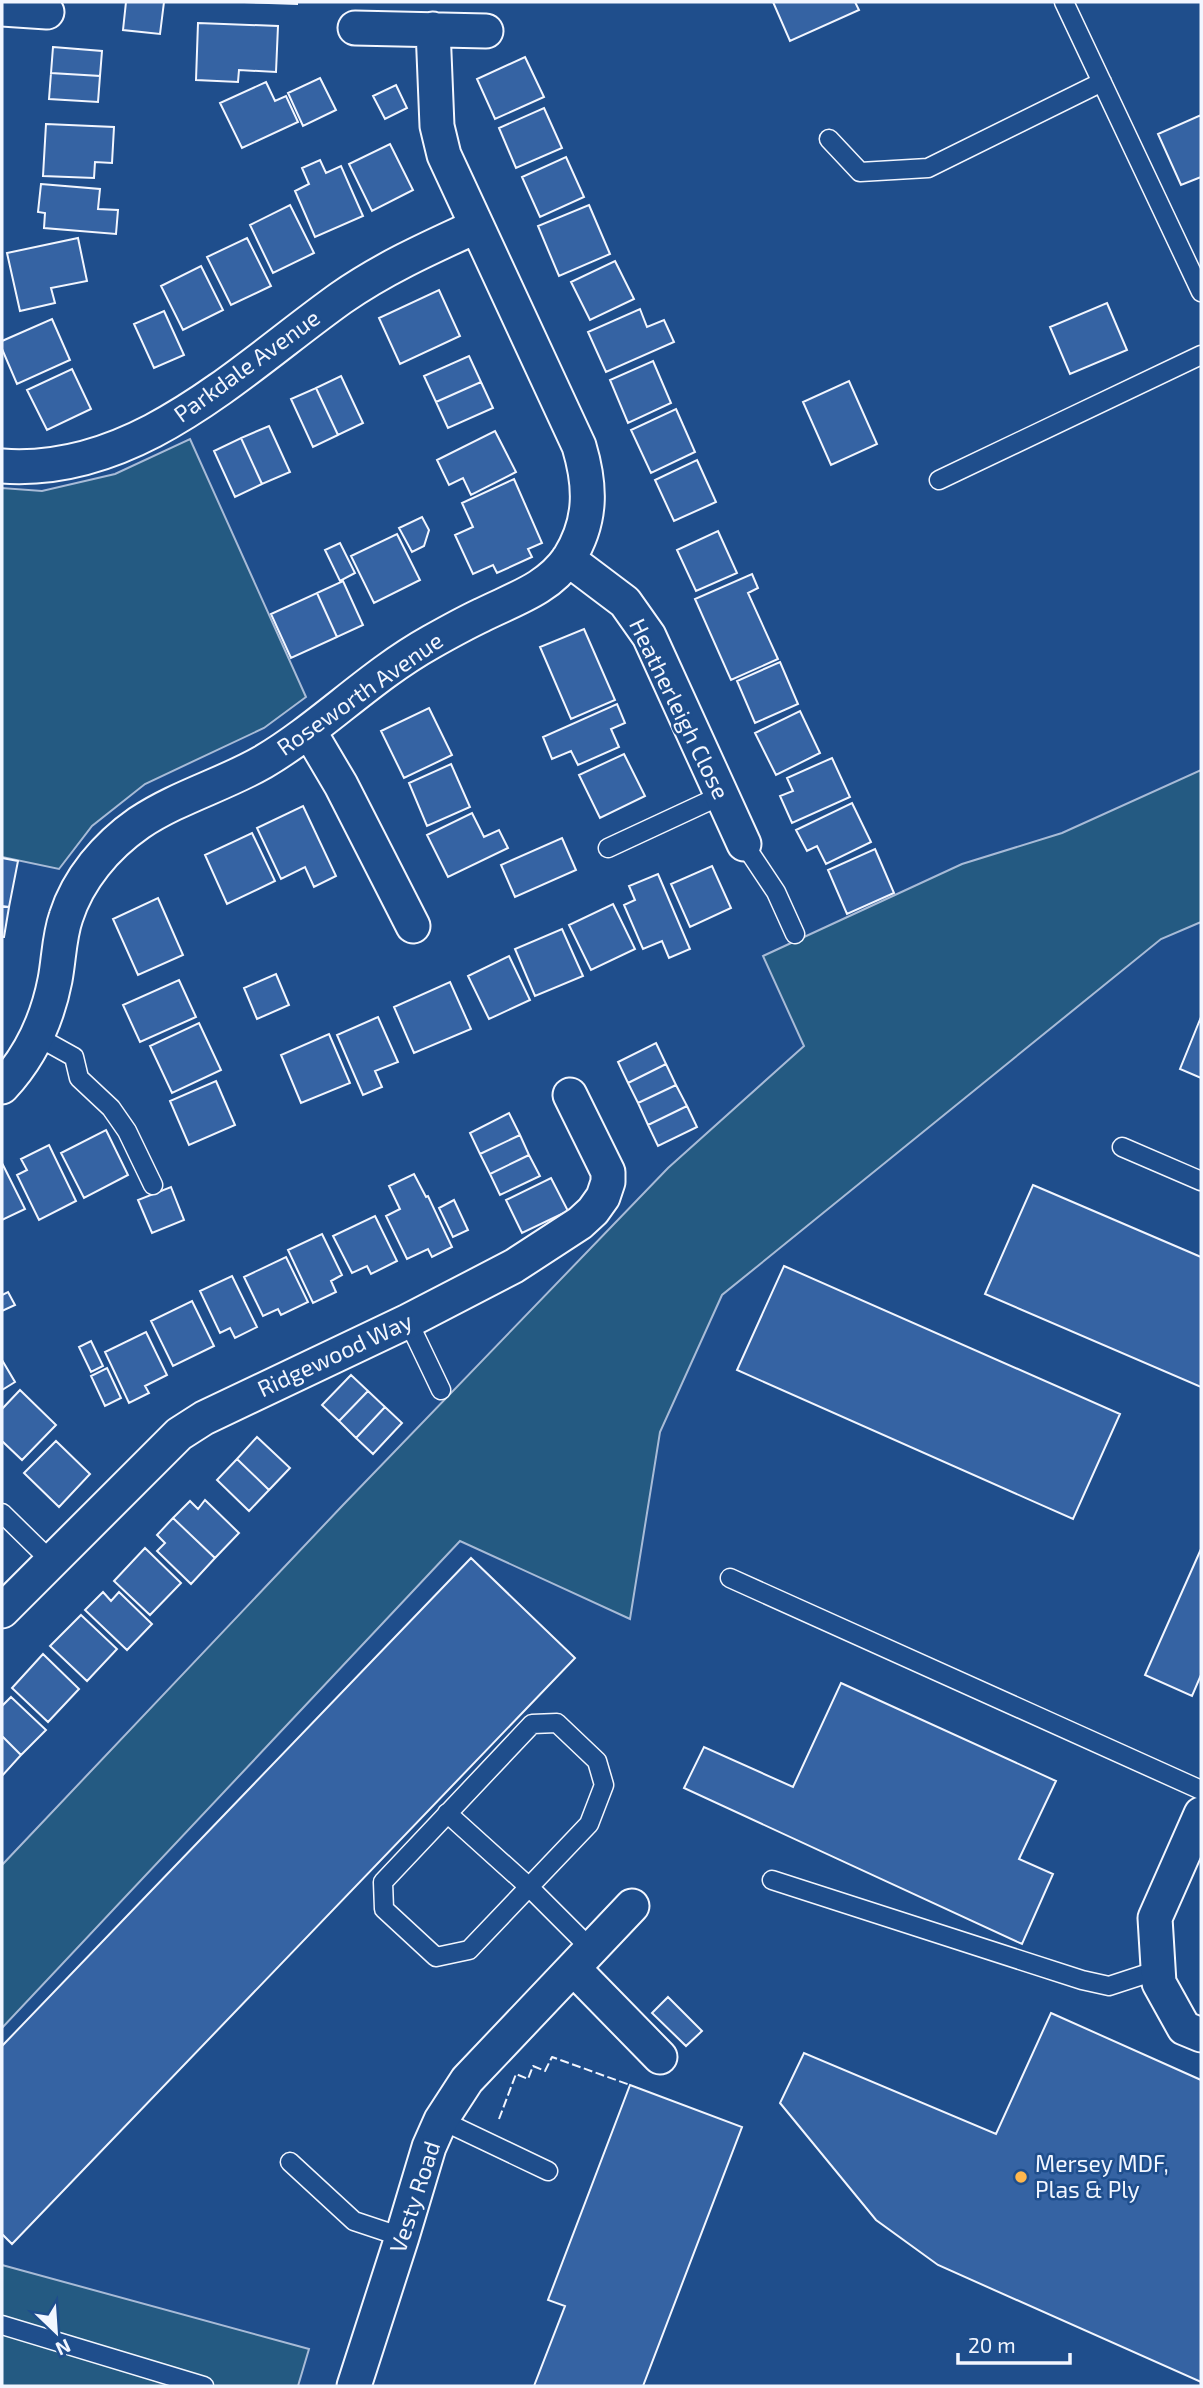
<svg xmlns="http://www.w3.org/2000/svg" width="1203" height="2388" viewBox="0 0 1203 2388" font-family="'Exo 2',sans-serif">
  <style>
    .green { fill: #245a82; stroke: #a8bbd7; stroke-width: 2 }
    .building { fill: #3563a3; stroke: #f2f6ff; stroke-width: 2 }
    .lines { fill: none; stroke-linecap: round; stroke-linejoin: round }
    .lane-casing { stroke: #f2f6ff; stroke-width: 21 }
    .street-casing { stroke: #f2f6ff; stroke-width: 37 }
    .lane { stroke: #1f4e8c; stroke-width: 18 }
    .street { stroke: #1f4e8c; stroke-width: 33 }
    .fence { stroke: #f2f6ff; stroke-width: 2; stroke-dasharray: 9 3.5; stroke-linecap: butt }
    .poi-dot { fill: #ffb74d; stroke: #1f4e8c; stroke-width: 2.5 }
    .labels { text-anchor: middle; stroke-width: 5; stroke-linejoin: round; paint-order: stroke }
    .street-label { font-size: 23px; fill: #f2f6ff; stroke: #1f4e8c }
    .poi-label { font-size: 23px; fill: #f2f6ff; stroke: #1f4e8c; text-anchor: start }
  </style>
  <rect width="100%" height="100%" fill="#1f4e8c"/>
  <!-- green -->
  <path class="green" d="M 190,439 L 306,697 L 264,728 L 145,784 L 92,826 L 59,869 L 2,857 L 2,488 L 42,491 L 115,474 Z
    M 1201,770 L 1201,922 L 1161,939 L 722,1295 L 660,1432 L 630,1619 L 460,1541 L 2,2028 L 2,1865 L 343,1505 L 668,1168 L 804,1046 L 763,956 L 962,864 L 1062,833 Z
    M 2,2265 L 309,2349 L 298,2386 L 2,2386 Z"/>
  <!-- building -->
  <path class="building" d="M 126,2 L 164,2 L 160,34 L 123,30 Z
    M 244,2 L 297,2 L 297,4 Z
    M 773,2 L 855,2 L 859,10 L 790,41 Z
    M 198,23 L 278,26 L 276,72 L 239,70 L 238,82 L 196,80 Z
    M 53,47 L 102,51 L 100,76 L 51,73 Z
    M 525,57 L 544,97 L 495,119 L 477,79 Z
    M 51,73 L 100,76 L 98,102 L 49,99 Z
    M 320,78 L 336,110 L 303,126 L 288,93 Z
    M 266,82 L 275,101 L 286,96 L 298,122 L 242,148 L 220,103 Z
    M 396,85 L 407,108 L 385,119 L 373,96 Z
    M 544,108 L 562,148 L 516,168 L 499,128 Z
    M 1201,115 L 1201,177 L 1181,185 L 1158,134 Z
    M 46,124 L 114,127 L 112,163 L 95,162 L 94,178 L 43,176 Z
    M 390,144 L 413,190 L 372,211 L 349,164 Z
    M 566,157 L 584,197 L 540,217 L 522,177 Z
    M 320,160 L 326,173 L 341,166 L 363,216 L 315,237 L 295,191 L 309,184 L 302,168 Z
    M 41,184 L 100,189 L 98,209 L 118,210 L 116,234 L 44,228 L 45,213 L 38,212 Z
    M 290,205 L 314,253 L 273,273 L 250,225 Z
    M 589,205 L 610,254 L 559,276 L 538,226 Z
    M 78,238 L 87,281 L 51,288 L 55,303 L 20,311 L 7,253 Z
    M 247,238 L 271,286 L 231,305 L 207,257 Z
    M 615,261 L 634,299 L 590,320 L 571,282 Z
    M 201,266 L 223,310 L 183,330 L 161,286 Z
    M 439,290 L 460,336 L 400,364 L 379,318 Z
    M 1107,303 L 1127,350 L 1070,374 L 1050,327 Z
    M 640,309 L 647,327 L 664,320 L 674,342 L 606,372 L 588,332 Z
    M 164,311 L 184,355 L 154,368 L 134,324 Z
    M 52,319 L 70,360 L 17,384 L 2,349 L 2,341 Z
    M 469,356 L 481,382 L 436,402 L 424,376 Z
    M 653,361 L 671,403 L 628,423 L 610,380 Z
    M 72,369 L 91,409 L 47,430 L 27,390 Z
    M 341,376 L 363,423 L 338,435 L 316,388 Z
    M 849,381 L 877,444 L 831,465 L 803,402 Z
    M 481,382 L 493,408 L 448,428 L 436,402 Z
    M 316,388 L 338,435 L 313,447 L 291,399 Z
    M 676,409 L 695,452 L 651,473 L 631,430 Z
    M 269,426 L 290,472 L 262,484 L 241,438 Z
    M 495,431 L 516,472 L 471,495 L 463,478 L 449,485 L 437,460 Z
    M 241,438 L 262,484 L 235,497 L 214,451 Z
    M 697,460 L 716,502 L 674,521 L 655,480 Z
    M 514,479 L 542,543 L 528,549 L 532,557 L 497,573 L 493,565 L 473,574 L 455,535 L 473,527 L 462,503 Z
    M 422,517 L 429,530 L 424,546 L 412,552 L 399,528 Z
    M 718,531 L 737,573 L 696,591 L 677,550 Z
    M 397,534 L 420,580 L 374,603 L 351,556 Z
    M 340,543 L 355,573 L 340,581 L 325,550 Z
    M 752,574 L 758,588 L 748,593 L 778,659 L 731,680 L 695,599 Z
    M 343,581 L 363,625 L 337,637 L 317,593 Z
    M 317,593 L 337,637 L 291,658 L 271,614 Z
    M 584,629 L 615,700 L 571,719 L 540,647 Z
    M 780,662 L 798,704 L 755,723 L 737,681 Z
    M 617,704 L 625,723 L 611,729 L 619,747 L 578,765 L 571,751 L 552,759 L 543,737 Z
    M 429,708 L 452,755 L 404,778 L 381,731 Z
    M 800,711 L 820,753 L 776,775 L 755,733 Z
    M 624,754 L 645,796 L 600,818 L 579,775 Z
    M 832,758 L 850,797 L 792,823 L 780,796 L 793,791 L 787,778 Z
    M 451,764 L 470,807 L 427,826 L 409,783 Z
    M 852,803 L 871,842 L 826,864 L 817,846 L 807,851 L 796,830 Z
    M 303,806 L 336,876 L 314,887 L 305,867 L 281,879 L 257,828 Z
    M 472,813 L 484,837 L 499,830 L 508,848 L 448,877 L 427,835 Z
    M 252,833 L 275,881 L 227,904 L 205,855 Z
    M 562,838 L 576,870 L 515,897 L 501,865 Z
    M 875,849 L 894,893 L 847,914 L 828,870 Z
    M 2,858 L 18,861 L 9,907 L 2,906 Z
    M 712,866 L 731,908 L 690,927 L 671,884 Z
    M 658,874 L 690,949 L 669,958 L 662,941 L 643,949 L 624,905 L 635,900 L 629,886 Z
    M 158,898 L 183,955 L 138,975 L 113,919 Z
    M 613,904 L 635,949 L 591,970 L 569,925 Z
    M 2,906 L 9,907 L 4,937 L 2,937 Z
    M 562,929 L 583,976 L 535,996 L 515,949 Z
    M 509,956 L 530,1000 L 489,1019 L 468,976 Z
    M 276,974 L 289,1005 L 257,1019 L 244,988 Z
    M 179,980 L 196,1017 L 140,1042 L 123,1005 Z
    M 450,982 L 471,1029 L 414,1053 L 394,1007 Z
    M 378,1017 L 398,1062 L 375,1071 L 382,1087 L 363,1095 L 337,1035 Z
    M 1201,1017 L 1201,1078 L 1180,1069 Z
    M 199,1023 L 221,1070 L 172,1093 L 150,1046 Z
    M 329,1034 L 350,1083 L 301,1103 L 281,1055 Z
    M 656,1043 L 666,1064 L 628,1083 L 618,1062 Z
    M 666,1064 L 676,1085 L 638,1103 L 628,1083 Z
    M 216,1081 L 235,1125 L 189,1145 L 170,1101 Z
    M 676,1085 L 687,1106 L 648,1125 L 638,1103 Z
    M 687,1106 L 697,1127 L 658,1146 L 648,1125 Z
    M 509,1113 L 520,1135 L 480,1154 L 470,1133 Z
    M 106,1130 L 128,1175 L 84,1198 L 61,1153 Z
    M 520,1135 L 529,1155 L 490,1174 L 480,1154 Z
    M 49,1145 L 76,1201 L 39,1220 L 17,1175 L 27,1170 L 21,1159 Z
    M 529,1155 L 540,1176 L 500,1195 L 490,1174 Z
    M 3,1165 L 25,1209 L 2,1220 L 2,1166 Z
    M 414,1174 L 426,1197 L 428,1196 L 452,1247 L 432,1257 L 428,1249 L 407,1259 L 386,1216 L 400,1209 L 389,1186 Z
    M 551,1178 L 568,1211 L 522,1233 L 506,1200 Z
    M 1033,1185 L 1201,1257 L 1201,1387 L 985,1294 Z
    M 171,1187 L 184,1220 L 152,1233 L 138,1200 Z
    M 454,1200 L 468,1230 L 453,1237 L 439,1208 Z
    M 375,1216 L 397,1261 L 371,1274 L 367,1266 L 352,1273 L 333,1236 Z
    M 322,1234 L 342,1275 L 331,1281 L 336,1292 L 313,1303 L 288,1250 Z
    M 286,1257 L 308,1302 L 281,1315 L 278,1309 L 263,1316 L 244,1277 Z
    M 784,1266 L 1120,1414 L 1073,1519 L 737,1370 Z
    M 232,1276 L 257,1327 L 235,1338 L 230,1328 L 220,1333 L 200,1291 Z
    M 8,1292 L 15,1305 L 2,1311 L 2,1295 Z
    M 192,1301 L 214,1346 L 173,1366 L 151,1321 Z
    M 146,1332 L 167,1375 L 145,1386 L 149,1393 L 129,1403 L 105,1352 Z
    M 91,1341 L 103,1366 L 91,1372 L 79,1347 Z
    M 2,1360 L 15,1382 L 2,1390 Z
    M 107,1368 L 121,1398 L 105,1406 L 91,1376 Z
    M 351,1375 L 368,1391 L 339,1421 L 322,1405 Z
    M 20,1390 L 56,1425 L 22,1460 L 2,1441 L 2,1409 Z
    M 368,1391 L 385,1407 L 356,1438 L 339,1421 Z
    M 385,1407 L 402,1423 L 373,1454 L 356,1438 Z
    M 257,1437 L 290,1468 L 269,1490 L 237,1459 Z
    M 56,1441 L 90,1474 L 59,1507 L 24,1473 Z
    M 237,1459 L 269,1490 L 249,1511 L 217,1480 Z
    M 205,1500 L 239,1533 L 215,1558 L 173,1518 L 190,1501 L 198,1509 Z
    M 173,1518 L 215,1558 L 191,1584 L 157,1551 L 165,1543 L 157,1535 Z
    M 145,1548 L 181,1583 L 150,1615 L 114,1581 Z
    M 1201,1549 L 1201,1675 L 1192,1696 L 1145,1675 Z
    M 471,1558 L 575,1658 L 12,2244 L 2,2234 L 2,2046 Z
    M 103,1592 L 111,1601 L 119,1592 L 152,1624 L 127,1650 L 85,1610 Z
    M 81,1615 L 117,1649 L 87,1681 L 50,1646 Z
    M 43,1654 L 79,1689 L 48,1722 L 12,1688 Z
    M 841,1683 L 1056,1781 L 1019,1859 L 1053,1874 L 1022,1944 L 684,1788 L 704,1747 L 793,1787 Z
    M 11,1697 L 46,1730 L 21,1755 L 2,1736 L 2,1704 L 3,1705 Z
    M 2,1736 L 21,1755 L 2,1776 Z
    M 668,1997 L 702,2031 L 686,2046 L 652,2013 Z
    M 1051,2013 L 1201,2080 L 1201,2382 L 938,2265 L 876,2220 L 780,2103 L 804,2053 L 996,2134 Z
    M 630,2085 L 742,2127 L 643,2386 L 534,2386 L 565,2306 L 548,2300 Z"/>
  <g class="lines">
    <defs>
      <path id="lane" d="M 1064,2 L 1201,292
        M 829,139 L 860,172 L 928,168 L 1102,82
        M 939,480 L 1201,355
        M 744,844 L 776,892 L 795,934
        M 608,848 L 722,795
        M 38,1037 L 74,1057 L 79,1078 L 111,1108 L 127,1131 L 153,1185
        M 1122,1147 L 1201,1181
        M 408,1321 L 441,1390
        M 2,1513 L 51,1561
        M 730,1578 L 1201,1790
        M 557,1723 L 597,1761 L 604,1785 L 589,1824 L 469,1950 L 436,1957 L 384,1909 L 383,1882 L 532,1724 Z
        M 447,1813 L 528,1886 L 592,1950
        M 772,1880 L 1082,1980 L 1109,1986 L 1158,1970
        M 441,2120 L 548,2171
        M 290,2162 L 354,2221 L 402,2237
        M 2,2325 L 204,2386"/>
      <path id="street" d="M 2,9 L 47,12
        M 355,28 L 486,31
        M 2,466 C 137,476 240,370 341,298 C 384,268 431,247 477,226
        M 568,559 L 625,602 L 649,636 L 744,844
        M 309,731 L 341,785 L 413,926
        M 2,1087 C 30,1057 47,1021 55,980 C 59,959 59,937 66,917 C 78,879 106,846 139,823 C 178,797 223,785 263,762 C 322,727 370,676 431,642 C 447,633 465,623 482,615 C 514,599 548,589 569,558 C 592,521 591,486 579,446 L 444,155 L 437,126 L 433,29
        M 2,1611 L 179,1434 L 204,1418 L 408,1321 L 514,1266 L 580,1223 L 593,1211 L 603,1197 L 608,1182 L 608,1172 L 570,1095
        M 1201,1814 L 1155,1918 L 1159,1983 L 1184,2028 L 1201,2035
        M 574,1969 L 660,2057
        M 354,2386 L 402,2237 L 429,2147 L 441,2120 L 467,2080 L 632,1906"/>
    </defs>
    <!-- lane casing -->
    <use href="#lane" class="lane-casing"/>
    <!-- street casing -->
    <use href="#street" class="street-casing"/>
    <!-- lane -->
    <use href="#lane" class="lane"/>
    <!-- street -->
    <use href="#street" class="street"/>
    <!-- fence -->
    <path class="fence" d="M 499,2119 L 516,2074 L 528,2079 L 533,2066 L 545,2071 L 552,2057 L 630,2085"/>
  </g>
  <!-- markers -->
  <circle class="poi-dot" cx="1021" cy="2177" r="7"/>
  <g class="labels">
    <!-- street labels -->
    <g class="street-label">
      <text transform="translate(247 366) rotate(-36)" y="8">Parkdale Avenue</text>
      <text transform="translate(360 694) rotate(-35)" y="8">Roseworth Avenue</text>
      <text transform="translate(679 709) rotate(64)" y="8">Heatherleigh Close</text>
      <text transform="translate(335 1355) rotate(-25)" y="8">Ridgewood Way</text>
      <text transform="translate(415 2197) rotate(-72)" y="8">Vesty Road</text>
    </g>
    <!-- poi labels -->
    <g class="poi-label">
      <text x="1035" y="2172">Mersey MDF,<tspan x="1035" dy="26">Plas &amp; Ply</tspan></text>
    </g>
  </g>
  <!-- border -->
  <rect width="1203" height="2388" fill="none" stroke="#f2f6ff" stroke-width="7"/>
  <!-- north arrow -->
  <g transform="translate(56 2332) rotate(155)" stroke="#1f4e8c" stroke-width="5" paint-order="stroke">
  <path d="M0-5L12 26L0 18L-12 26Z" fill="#f2f6ff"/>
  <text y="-10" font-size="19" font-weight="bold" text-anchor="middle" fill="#f2f6ff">N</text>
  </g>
  <!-- scale -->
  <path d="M958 2353v10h112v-10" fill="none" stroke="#f2f6ff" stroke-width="3.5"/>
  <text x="968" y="2353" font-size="21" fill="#f2f6ff" stroke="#1f4e8c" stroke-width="5" paint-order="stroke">20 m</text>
</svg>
